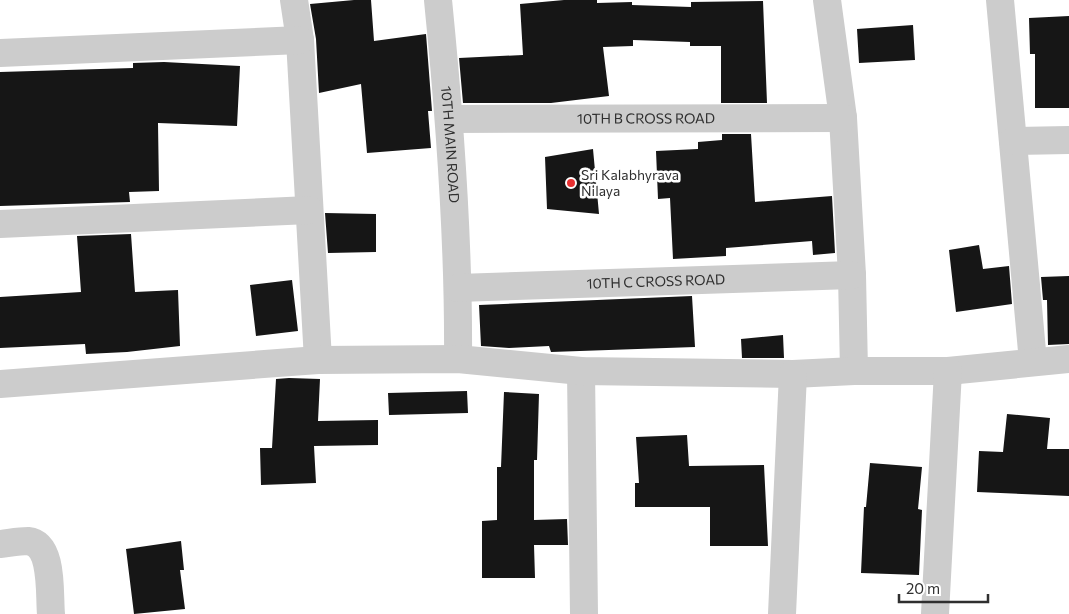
<svg xmlns="http://www.w3.org/2000/svg" width="1069" height="614" viewBox="0 0 1069 614" font-family="Commissioner,sans-serif">
  <style>
    .building { fill: #161616 }
    .lines { fill: none; stroke-linecap: round; stroke-linejoin: round }
    .minor { stroke: #ccc; stroke-width: 28 }
    .poi-dot { fill: #e83031; stroke: #fff; stroke-width: 2 }
    .labels { text-anchor: middle; stroke-width: 5; stroke-linejoin: round; paint-order: stroke }
    .street-label { font-size: 14px; fill: #2f2f2f; stroke: #fff }
    .poi-label { font-size: 14px; fill: #2f2f2f; stroke: #fff; text-anchor: start }
  </style>
  <rect width="100%" height="100%" fill="#fff"/>
  <!-- building -->
  <path class="building" d="M 354,0 L 371,0 L 374,41 L 426,34 L 432,111 L 428,111 L 431,148 L 367,153 L 361,84 L 319,93 L 316,39 L 310,4 Z
    M 564,0 L 597,0 L 597,3 L 632,2 L 632,5 L 691,7 L 691,2 L 763,1 L 767,103 L 721,103 L 721,46 L 690,46 L 690,42 L 633,40 L 633,46 L 603,47 L 609,96 L 551,103 L 463,103 L 459,58 L 523,55 L 520,4 Z
    M 1069,16 L 1069,108 L 1035,108 L 1035,54 L 1030,54 L 1029,18 Z
    M 913,25 L 915,60 L 859,63 L 857,29 Z
    M 164,62 L 240,66 L 237,126 L 158,123 L 159,191 L 129,192 L 130,202 L 0,206 L 0,72 L 133,68 L 133,63 Z
    M 722,134 L 751,134 L 755,202 L 832,196 L 835,253 L 813,255 L 812,241 L 726,248 L 726,256 L 673,259 L 670,198 L 658,199 L 656,151 L 698,149 L 698,142 L 722,140 Z
    M 593,149 L 599,214 L 547,209 L 545,157 Z
    M 325,213 L 376,214 L 376,252 L 328,253 Z
    M 131,234 L 135,292 L 178,290 L 180,346 L 127,352 L 86,354 L 85,344 L 0,348 L 0,297 L 81,292 L 77,236 Z
    M 979,245 L 983,269 L 1009,266 L 1012,304 L 956,312 L 949,250 Z
    M 1069,276 L 1069,344 L 1048,345 L 1047,300 L 1043,300 L 1041,277 Z
    M 292,280 L 298,331 L 256,336 L 250,285 Z
    M 692,296 L 695,347 L 551,352 L 549,346 L 509,348 L 481,346 L 479,305 Z
    M 783,335 L 784,358 L 742,358 L 741,339 Z
    M 289,378 L 320,379 L 318,421 L 378,420 L 378,445 L 314,446 L 316,483 L 261,485 L 260,448 L 272,448 L 276,379 Z
    M 467,391 L 468,413 L 389,415 L 388,393 Z
    M 504,392 L 539,394 L 537,460 L 534,460 L 534,520 L 567,519 L 568,545 L 534,545 L 535,578 L 482,578 L 482,521 L 497,520 L 497,467 L 501,467 Z
    M 1007,414 L 1050,418 L 1047,449 L 1069,449 L 1069,496 L 977,492 L 979,451 L 1003,452 Z
    M 687,435 L 689,466 L 764,465 L 768,546 L 710,546 L 710,507 L 635,507 L 635,483 L 639,483 L 636,437 Z
    M 870,463 L 922,467 L 918,509 L 922,510 L 919,575 L 861,573 L 864,507 L 866,507 Z
    M 181,541 L 184,570 L 180,570 L 185,609 L 134,614 L 126,549 Z"/>
  <g class="lines">
    <!-- minor -->
    <g class="minor">
      <path d="M 294,0 L 300,40 L 318,360"/>
      <path id="s1" d="M 438,0 C 450,120 459,239 458,359"/>
      <path d="M 827,0 L 843,118 L 852,275 L 854,371"/>
      <path d="M 1000,0 L 1033,362"/>
      <path d="M 0,53 L 300,40"/>
      <path id="s2" d="M 450,119 L 843,118"/>
      <path d="M 1013,141 L 1069,140"/>
      <path d="M 0,224 L 309,210"/>
      <path id="s3" d="M 458,288 L 852,275"/>
      <path d="M 581,371 L 584,614"/>
      <path d="M 0,384 L 318,360 L 458,359 L 581,371 L 793,374 L 854,371 L 948,371 L 1069,359"/>
      <path d="M 0,544 C 9,543 19,541 28,541 C 54,544 49,594 51,614"/>
      <path d="M 782,614 L 793,374"/>
      <path d="M 935,614 L 948,371"/>
    </g>
  </g>
  <!-- markers -->
  <circle class="poi-dot" cx="571" cy="183" r="5"/>
  <g class="labels">
    <!-- street labels -->
    <g class="street-label">
      <text dy="5" stroke="none"><textPath href="#s2" startOffset="196">10TH B CROSS ROAD</textPath></text>
      <text dy="5" stroke="none"><textPath href="#s1" startOffset="145">10TH MAIN ROAD</textPath></text>
      <text dy="5" stroke="none"><textPath href="#s3" startOffset="198">10TH C CROSS ROAD</textPath></text>
    </g>
    <!-- poi labels -->
    <g class="poi-label">
      <text x="581" y="180">Sri Kalabhyrava<tspan x="581" dy="16">Nilaya</tspan></text>
    </g>
  </g>
  <!-- scale -->
  <path d="M899 594v8h89v-8" fill="none" stroke="#2f2f2f" stroke-width="2.5"/>
  <text x="906" y="594" font-size="15" fill="#2f2f2f" stroke="#ffffff" stroke-width="4" paint-order="stroke">20 m</text>
</svg>
